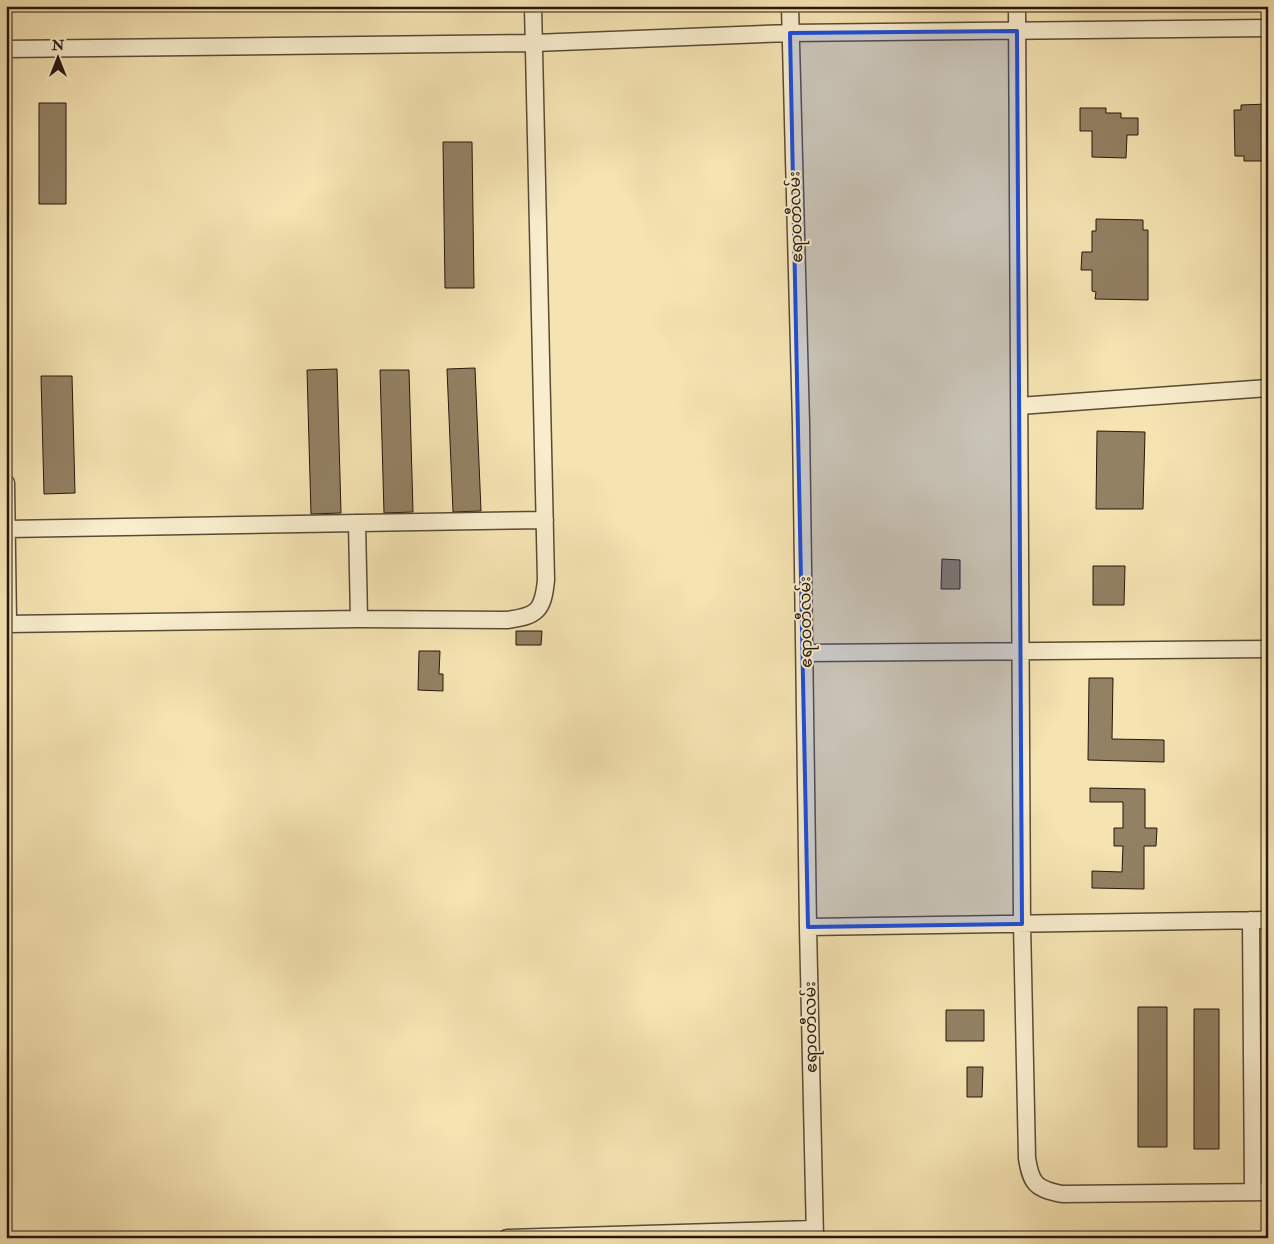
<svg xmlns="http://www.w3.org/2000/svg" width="1274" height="1244" viewBox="0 0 1274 1244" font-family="'IM FELL Double Pica','Noto Sans Myanmar',serif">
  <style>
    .building { fill: #928163; stroke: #26170d }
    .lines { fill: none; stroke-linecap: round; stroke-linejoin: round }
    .minor-casing { stroke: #5a4a36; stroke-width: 19 }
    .minor { stroke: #f8edcd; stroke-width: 16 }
    .marked { fill: #1d4ed8; fill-opacity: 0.2; stroke: #1d4ed8; stroke-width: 4; stroke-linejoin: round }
    .labels { text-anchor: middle; stroke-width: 4; stroke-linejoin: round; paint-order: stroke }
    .street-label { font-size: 16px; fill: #26170d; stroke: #f8edcd }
  </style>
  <rect width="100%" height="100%" fill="#f5e3b2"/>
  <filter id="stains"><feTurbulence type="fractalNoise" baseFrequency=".004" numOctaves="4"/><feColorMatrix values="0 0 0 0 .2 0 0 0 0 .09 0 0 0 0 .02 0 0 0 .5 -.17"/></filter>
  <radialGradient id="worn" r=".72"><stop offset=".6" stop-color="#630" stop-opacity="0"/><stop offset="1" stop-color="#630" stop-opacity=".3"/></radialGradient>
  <!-- building -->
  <path class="building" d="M 39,103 L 66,103 L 66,204 L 39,204 Z
    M 1268,104 L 1268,156 L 1266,156 L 1266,161 L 1244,161 L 1244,156 L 1235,156 L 1234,110 L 1241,110 L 1241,105 Z
    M 1080,108 L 1106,108 L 1106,113 L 1121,113 L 1121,118 L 1138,118 L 1138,135 L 1127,135 L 1126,158 L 1092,157 L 1092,131 L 1080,131 Z
    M 443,142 L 472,142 L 474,288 L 445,288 Z
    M 1096,219 L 1143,220 L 1143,230 L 1148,230 L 1148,300 L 1095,299 L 1096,292 L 1092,291 L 1092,270 L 1081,270 L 1082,252 L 1092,252 L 1092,231 L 1096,231 Z
    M 475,368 L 481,511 L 453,512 L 447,369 Z
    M 337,369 L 341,513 L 311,514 L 307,370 Z
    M 380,370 L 409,370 L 413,512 L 384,513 Z
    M 41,376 L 72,376 L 75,493 L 44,494 Z
    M 1097,431 L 1145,432 L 1143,509 L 1096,509 Z
    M 942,559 L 960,560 L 960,589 L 941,589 Z
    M 1093,566 L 1125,566 L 1124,605 L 1093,605 Z
    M 516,631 L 542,631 L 541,645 L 516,645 Z
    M 419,651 L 440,651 L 439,674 L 443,674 L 443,691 L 418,690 Z
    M 1089,678 L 1113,678 L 1112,739 L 1164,740 L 1164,762 L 1088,760 Z
    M 1090,788 L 1145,789 L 1145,828 L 1157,828 L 1156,846 L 1144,846 L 1144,889 L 1092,888 L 1092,871 L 1122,872 L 1123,846 L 1114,846 L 1114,828 L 1123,828 L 1123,802 L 1090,802 Z
    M 1138,1007 L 1167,1007 L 1167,1147 L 1138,1147 Z
    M 1194,1009 L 1219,1009 L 1219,1149 L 1194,1149 Z
    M 946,1010 L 984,1010 L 984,1041 L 946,1041 Z
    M 967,1067 L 983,1067 L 982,1097 L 967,1097 Z"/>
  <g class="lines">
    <defs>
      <path id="minor" d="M 790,6 L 801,424 L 808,927 L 815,1238
        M 1017,6 L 1022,924 L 1027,1158 C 1031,1184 1036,1189 1062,1194 L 1268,1192
        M 6,49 L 534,43 L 790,33 L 1268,28
        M 1019,406 L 1268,388
        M 6,483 L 8,624
        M 357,523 L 359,619
        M 7,529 L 545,520
        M 6,624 L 359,619 L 507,620 C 537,616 543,611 546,580 L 533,6
        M 805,653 L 1268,649
        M 1251,920 L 1253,1192
        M 808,927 L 1268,920
        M 507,1238 L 814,1229"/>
    </defs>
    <!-- minor casing -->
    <use href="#minor" class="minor-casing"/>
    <!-- minor -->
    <use href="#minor" class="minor"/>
  </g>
  <!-- marked area -->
  <path class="marked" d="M 1017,31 L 1022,924 L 808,927 L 790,33 Z"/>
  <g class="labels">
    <!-- street labels -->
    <g class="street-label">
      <text transform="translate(795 217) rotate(-92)" y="6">ဧရာဝတီလမ်း</text>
      <text transform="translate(805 622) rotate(-91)" y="6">ဧရာဝတီလမ်း</text>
      <text transform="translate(810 1027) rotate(-91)" y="6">ဧရာဝတီလမ်း</text>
    </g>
  </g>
  <!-- margin -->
  <rect width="1274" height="1244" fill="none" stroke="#f5e3b2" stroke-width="25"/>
  <rect x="8" y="8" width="1259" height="1229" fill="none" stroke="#26170d" stroke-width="2.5"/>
  <rect x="12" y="12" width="1249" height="1219" fill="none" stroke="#26170d"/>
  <!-- north arrow -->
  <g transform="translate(58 58)" stroke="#f8edcd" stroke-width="4" paint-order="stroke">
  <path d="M0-4L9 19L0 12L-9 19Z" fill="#26170d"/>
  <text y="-8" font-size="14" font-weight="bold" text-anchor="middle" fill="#26170d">N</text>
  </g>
  <rect width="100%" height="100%" filter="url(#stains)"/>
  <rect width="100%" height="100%" fill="url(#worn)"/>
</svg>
